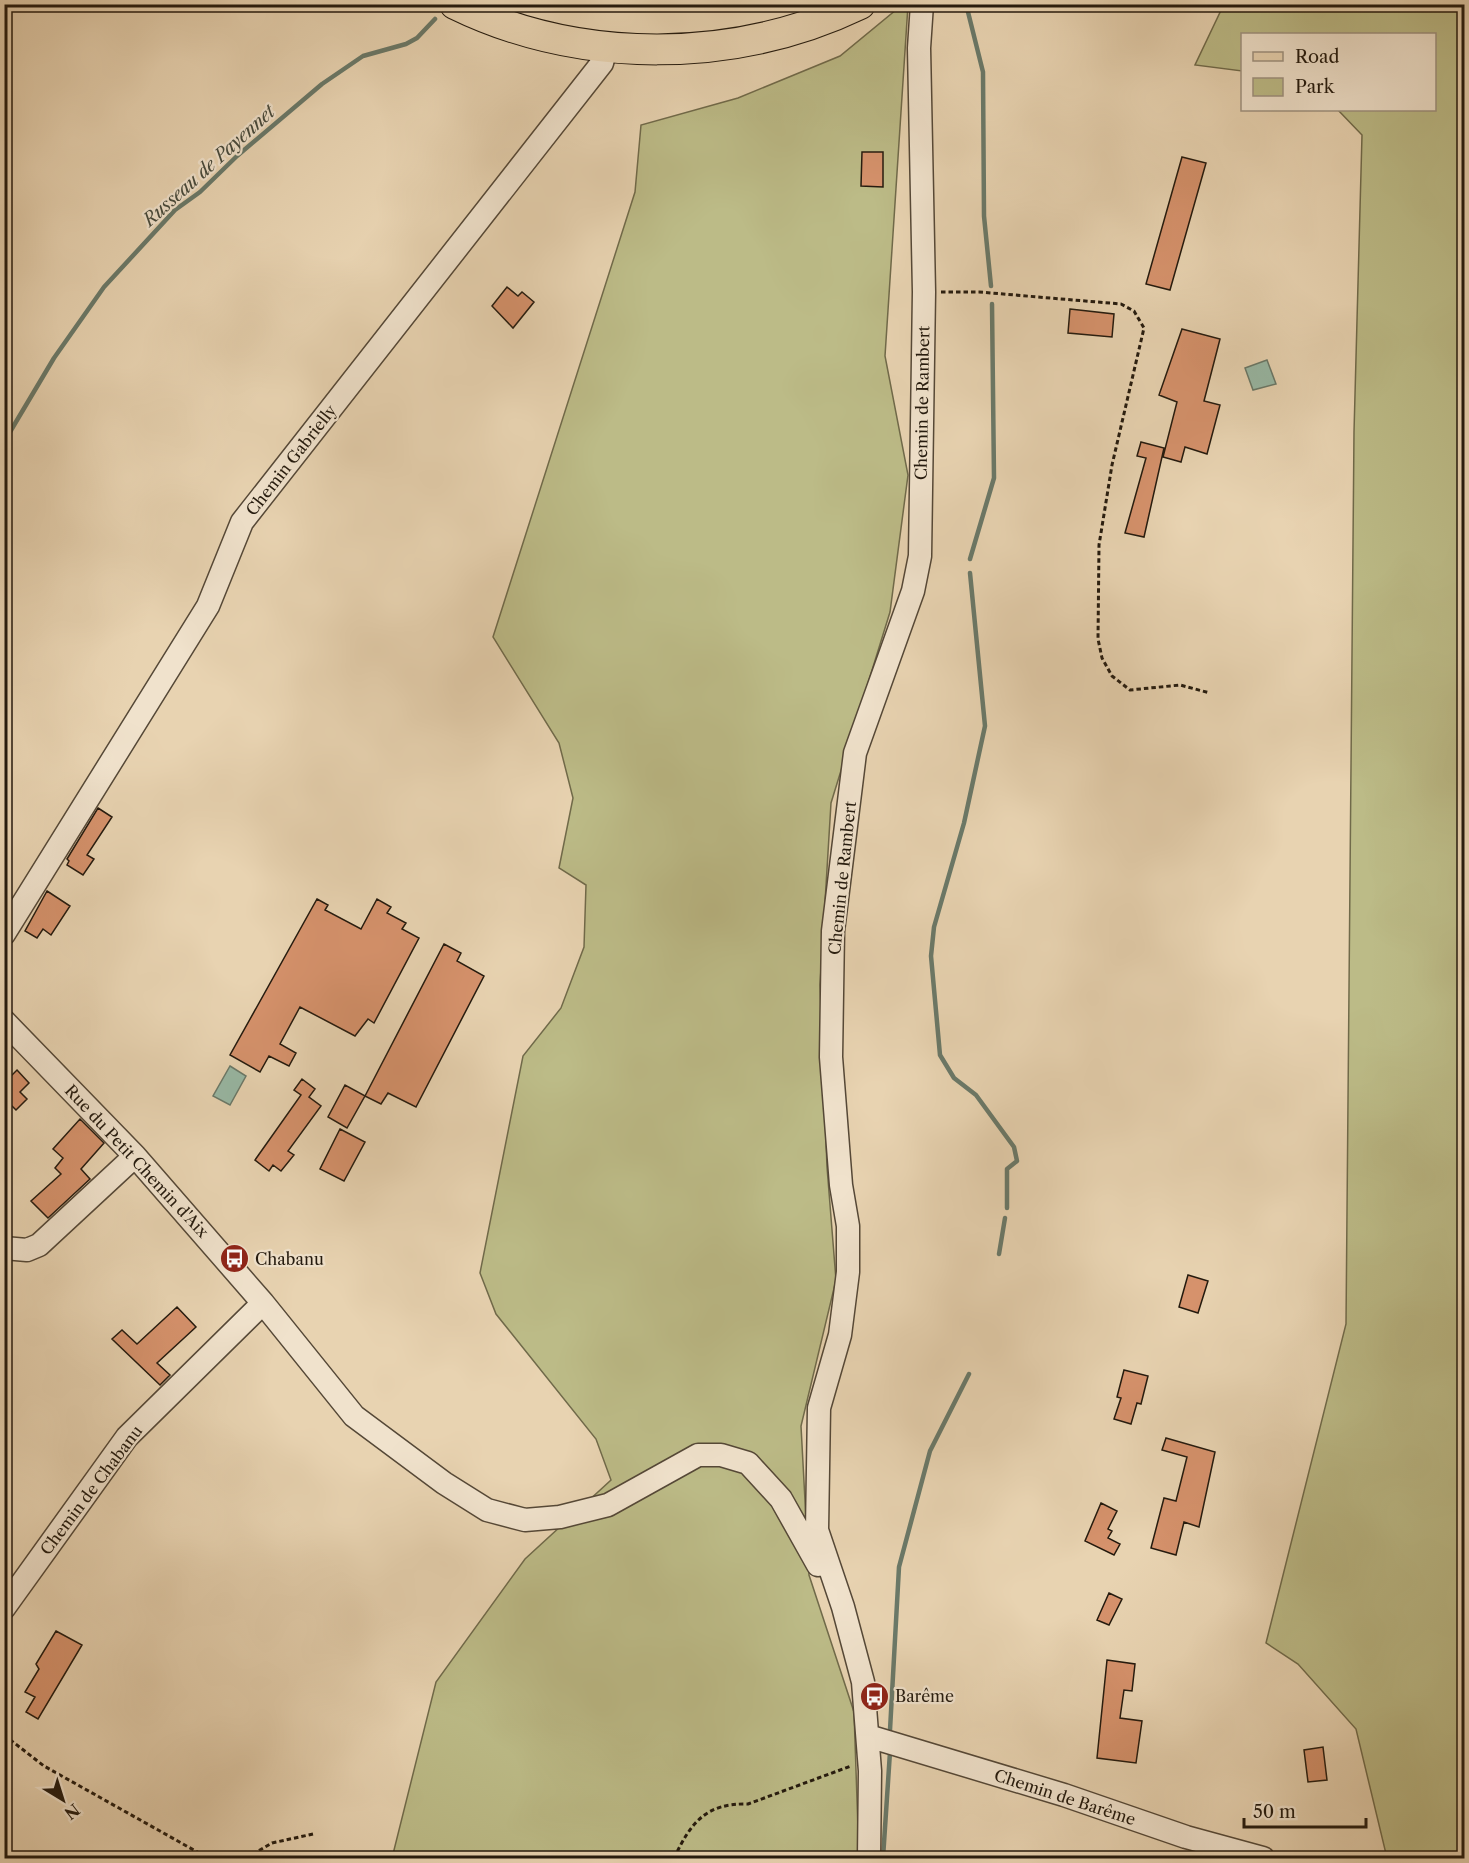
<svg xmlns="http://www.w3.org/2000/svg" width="1469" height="1863" viewBox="0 0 1469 1863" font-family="'Libre Caslon Text',serif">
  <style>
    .green { fill: #bcbb87; stroke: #706a4a; stroke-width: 1.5 }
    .water { fill: #98b9a6; stroke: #6a7969; stroke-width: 1.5 }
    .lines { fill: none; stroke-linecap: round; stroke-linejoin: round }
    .stream { stroke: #6a7969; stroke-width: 4.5 }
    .building { fill: #d6926c; stroke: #241a0e; stroke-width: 1.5 }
    .minor-casing { stroke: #554837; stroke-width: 25 }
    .major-casing { stroke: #241a0e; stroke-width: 32 }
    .path { stroke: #241a0e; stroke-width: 3; stroke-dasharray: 4.5 3; stroke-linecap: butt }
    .minor { stroke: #f0e2cc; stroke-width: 22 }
    .major { stroke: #e8d3b1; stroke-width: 30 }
    .labels { text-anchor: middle; stroke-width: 4.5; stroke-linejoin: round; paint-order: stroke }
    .street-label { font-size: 16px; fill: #241a0e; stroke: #f0e2cc }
    .poi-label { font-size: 16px; fill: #241a0e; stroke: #f0e2cc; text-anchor: start }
    .water-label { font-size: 18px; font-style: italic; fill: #474a3c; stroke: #f0e2cc }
  </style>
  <rect width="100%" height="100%" fill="#e8d3b1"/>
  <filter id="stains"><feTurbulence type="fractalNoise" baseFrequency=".00333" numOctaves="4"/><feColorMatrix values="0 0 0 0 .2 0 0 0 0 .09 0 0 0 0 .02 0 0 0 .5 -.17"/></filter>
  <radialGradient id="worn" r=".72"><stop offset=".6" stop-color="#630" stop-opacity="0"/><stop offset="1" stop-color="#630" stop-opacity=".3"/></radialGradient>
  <!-- green -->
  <path class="green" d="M 1224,4 L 1464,5 L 1464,1858 L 1387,1858 L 1356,1729 L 1298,1664 L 1266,1643 L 1346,1324 L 1354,432 L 1362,135 L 1338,110 L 1434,110 L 1434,34 L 1242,34 L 1242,71 L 1195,65 Z
    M 902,5 L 908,5 L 885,356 L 908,475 L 890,612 L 831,803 L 820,985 L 827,1167 L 836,1280 L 801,1426 L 809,1575 L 854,1712 L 859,1858 L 392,1858 L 436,1682 L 525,1559 L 611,1480 L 596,1439 L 496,1314 L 480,1273 L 523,1056 L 561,1008 L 584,947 L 586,885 L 559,868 L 573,798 L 559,743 L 493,637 L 635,192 L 641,125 L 738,98 L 840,56 Z"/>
  <!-- water -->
  <path class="water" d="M 1267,360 L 1276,384 L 1253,390 L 1245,368 Z
    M 230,1066 L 246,1076 L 230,1105 L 213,1096 Z"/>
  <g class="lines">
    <!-- stream -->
    <path class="stream" d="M 966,4 L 983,72 L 984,216 L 991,286
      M 4,442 L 54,358 L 104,287 L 175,210 L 200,192 L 237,156 L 322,84 L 363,56 L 406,44 L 417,38 L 435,19
      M 970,559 L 994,478 L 992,304
      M 970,573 L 985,726 L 964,823 L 934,927 L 931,956 L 940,1055 L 954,1078 L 976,1095 L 1014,1147 L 1017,1161 L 1007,1169 L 1007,1208
      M 999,1254 L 1005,1218
      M 890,1730 L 899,1567 L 930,1451 L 969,1374
      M 883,1858 L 890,1752"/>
  </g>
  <!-- building -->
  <path class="building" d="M 862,152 L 883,152 L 883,187 L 861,186 Z
    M 1182,157 L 1206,163 L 1170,290 L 1146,284 Z
    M 507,287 L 518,296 L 522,292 L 534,302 L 513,328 L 492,306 Z
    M 1070,309 L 1114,314 L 1112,337 L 1068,333 Z
    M 1182,329 L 1220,339 L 1204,401 L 1220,405 L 1207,454 L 1185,447 L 1181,462 L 1163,457 L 1177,402 L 1159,395 Z
    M 1141,442 L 1164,448 L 1144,537 L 1125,533 L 1146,458 L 1137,456 Z
    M 98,808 L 112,817 L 87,855 L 94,859 L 83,875 L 67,865 L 69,861 L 67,859 Z
    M 47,891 L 70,906 L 51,935 L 43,929 L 37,938 L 25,931 Z
    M 317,899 L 328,905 L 325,910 L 361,929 L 377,899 L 391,907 L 387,913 L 406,923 L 402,929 L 419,938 L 374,1023 L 368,1019 L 355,1036 L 300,1007 L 280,1044 L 296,1053 L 289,1066 L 269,1056 L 260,1072 L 230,1055 Z
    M 444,944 L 461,953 L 457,961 L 484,976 L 416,1107 L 388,1093 L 381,1104 L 365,1096 L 347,1128 L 328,1117 L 345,1085 L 365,1096 Z
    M 17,1070 L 29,1083 L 20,1092 L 27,1099 L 16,1110 L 4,1098 L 4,1083 Z
    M 302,1079 L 315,1089 L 309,1097 L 321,1106 L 288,1151 L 294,1155 L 281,1171 L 273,1165 L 269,1171 L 255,1160 L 301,1095 L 294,1090 Z
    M 80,1119 L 104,1143 L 81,1169 L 90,1179 L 48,1218 L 31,1201 L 61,1174 L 55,1168 L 63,1158 L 53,1149 Z
    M 340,1129 L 365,1142 L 344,1181 L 320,1169 Z
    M 1188,1275 L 1208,1281 L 1198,1313 L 1179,1307 Z
    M 177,1307 L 196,1327 L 157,1363 L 170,1375 L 160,1385 L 112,1339 L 122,1330 L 137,1344 Z
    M 1124,1370 L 1148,1376 L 1141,1404 L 1137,1403 L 1131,1424 L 1114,1419 L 1121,1398 L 1117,1397 Z
    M 1166,1438 L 1215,1452 L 1199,1527 L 1184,1522 L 1176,1555 L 1151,1548 L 1164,1498 L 1176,1501 L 1187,1457 L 1162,1450 Z
    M 1101,1503 L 1117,1511 L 1108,1529 L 1112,1531 L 1108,1538 L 1120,1544 L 1114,1555 L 1085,1541 Z
    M 1109,1593 L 1122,1599 L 1109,1625 L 1097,1620 Z
    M 56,1631 L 82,1645 L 38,1719 L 26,1712 L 35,1697 L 25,1692 L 39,1669 L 36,1664 Z
    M 1107,1660 L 1135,1664 L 1132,1691 L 1124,1690 L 1120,1718 L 1142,1721 L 1136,1763 L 1097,1758 Z
    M 1323,1747 L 1327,1780 L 1308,1782 L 1304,1750 Z"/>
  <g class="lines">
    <defs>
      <path id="minor" d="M 4,934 L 208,606 L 242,522 L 602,63 L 606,48
        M 4,1021 L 135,1156 L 263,1303 L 354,1416 L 444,1483 L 487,1510 L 525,1520 L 560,1517 L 608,1505 L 698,1455 L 721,1455 L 748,1463 L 781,1499 L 818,1565
        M 4,1248 L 27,1250 L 39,1245 L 135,1156
        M 4,1608 L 127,1437 L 263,1303
        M 868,1736 L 1064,1795 L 1186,1837 L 1263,1858
        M 869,1858 L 870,1771 L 863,1682 L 843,1607 L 817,1530 L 819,1408 L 840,1335 L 848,1272 L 848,1226 L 841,1185 L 831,1057 L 833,931 L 855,753 L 913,591 L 920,556 L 924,292 L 919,48 L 922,4"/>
      <path id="major" d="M 455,4 C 580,65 735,64 860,4"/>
    </defs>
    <!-- minor casing -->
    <use href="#minor" class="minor-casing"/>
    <!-- major casing -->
    <use href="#major" class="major-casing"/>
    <!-- path -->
    <path class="path" d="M 941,292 L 979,292 L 1121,304 L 1134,311 L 1144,328 L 1112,465 L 1099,545 L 1098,639 L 1102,658 L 1112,676 L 1130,690 L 1180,685 L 1210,693
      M 4,1735 L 44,1766 L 208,1858
      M 246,1858 L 272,1843 L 313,1834
      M 674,1858 C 691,1823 705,1803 748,1804 L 851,1766"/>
    <!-- minor -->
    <use href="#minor" class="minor"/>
    <!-- major -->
    <use href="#major" class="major"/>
  </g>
  <!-- icons -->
  <defs>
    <symbol id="bus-disc" viewBox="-11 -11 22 22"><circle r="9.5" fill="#8f2418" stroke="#f0e2cc"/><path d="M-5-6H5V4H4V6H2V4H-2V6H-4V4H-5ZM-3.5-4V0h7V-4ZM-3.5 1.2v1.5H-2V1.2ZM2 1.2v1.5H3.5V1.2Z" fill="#fff"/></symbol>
  </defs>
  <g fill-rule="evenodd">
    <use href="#bus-disc" x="218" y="1242" width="33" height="33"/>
    <use href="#bus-disc" x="858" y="1680" width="33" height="33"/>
  </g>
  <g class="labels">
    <!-- street labels -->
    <g class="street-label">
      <text transform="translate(922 403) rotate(-89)" y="6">Chemin de Rambert</text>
      <text transform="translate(291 460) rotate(-52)" y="6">Chemin Gabrielly</text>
      <text transform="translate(842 878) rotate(-84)" y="6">Chemin de Rambert</text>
      <text transform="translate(137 1161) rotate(47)" y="6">Rue du Petit Chemin d'Aix</text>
      <text transform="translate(91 1490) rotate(-53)" y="6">Chemin de Chabanu</text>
      <text transform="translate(1065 1797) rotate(18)" y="6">Chemin de Barême</text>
    </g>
    <!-- poi labels -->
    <g class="poi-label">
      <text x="255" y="1265">Chabanu</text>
      <text x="895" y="1702">Barême</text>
    </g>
    <!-- water labels -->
    <g class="water-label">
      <text transform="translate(209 166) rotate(-42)" y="6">Russeau de Payennet</text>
    </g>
  </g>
  <!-- margin -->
  <rect width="1469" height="1863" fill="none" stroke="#e8d3b1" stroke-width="24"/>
  <rect x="6" y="6" width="1457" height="1851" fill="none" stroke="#241a0e" stroke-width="3"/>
  <rect x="12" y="12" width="1445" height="1839" fill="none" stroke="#241a0e" stroke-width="1.5"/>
  <!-- legend -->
  <rect x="1241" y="33" width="195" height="78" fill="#f0e2cc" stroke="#9e9280" stroke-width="1.5"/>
  <rect x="1253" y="52" width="30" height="9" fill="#e8d3b1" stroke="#9e9280" stroke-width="1.5"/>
  <text x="1295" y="63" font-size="18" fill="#241a0e">Road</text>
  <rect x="1253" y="78" width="30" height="18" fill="#bcbb87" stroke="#9e9280" stroke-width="1.5"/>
  <text x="1295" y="93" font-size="18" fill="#241a0e">Park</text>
  <!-- north arrow -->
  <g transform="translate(63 1800) rotate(142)" stroke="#f0e2cc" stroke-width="4.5" paint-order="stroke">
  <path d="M0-4.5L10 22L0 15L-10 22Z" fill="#241a0e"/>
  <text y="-9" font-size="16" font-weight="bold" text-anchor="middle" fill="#241a0e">N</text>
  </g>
  <!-- scale -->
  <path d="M1244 1818v9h122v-9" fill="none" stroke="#241a0e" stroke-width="3"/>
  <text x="1253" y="1818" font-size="18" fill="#241a0e" stroke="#f0e2cc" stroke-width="4.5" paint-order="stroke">50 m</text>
  <rect width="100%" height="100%" filter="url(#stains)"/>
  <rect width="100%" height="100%" fill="url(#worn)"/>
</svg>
